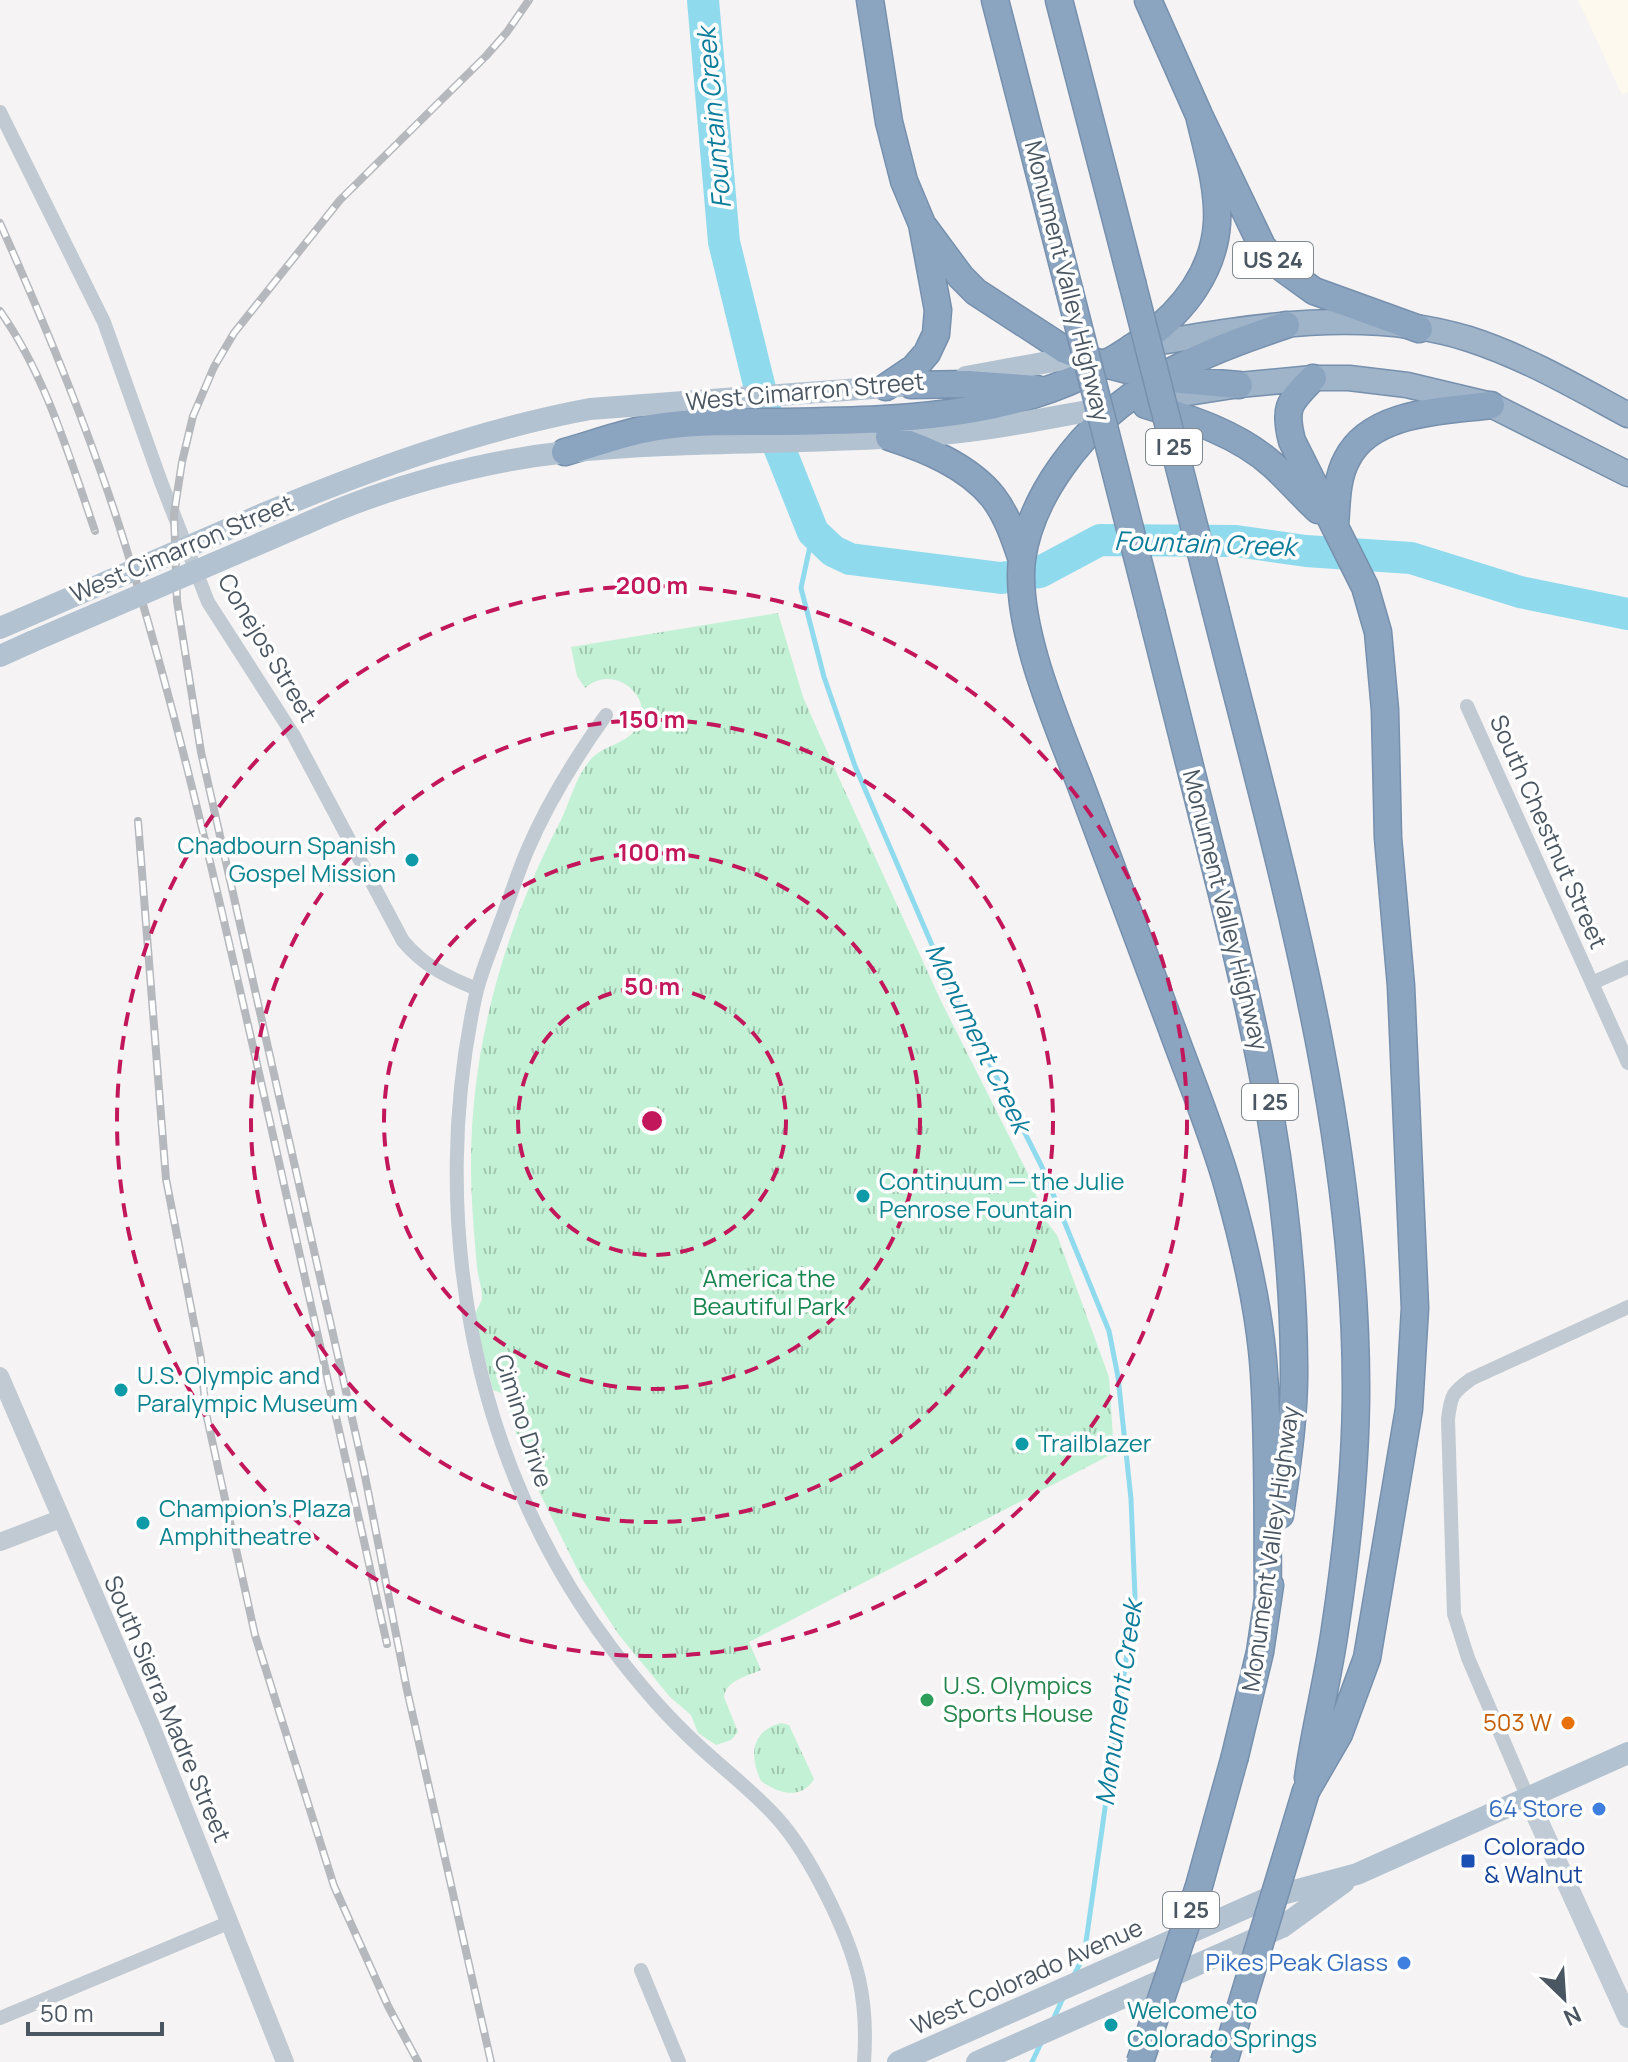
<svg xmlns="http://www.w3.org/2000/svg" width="1628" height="2062" viewBox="0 0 1628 2062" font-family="Manrope,sans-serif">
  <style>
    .commercial { fill: #fdf9ef }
    .park { fill: url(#park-tufts) }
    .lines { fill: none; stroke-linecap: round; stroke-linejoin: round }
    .stream { stroke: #90daee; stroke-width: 5 }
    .river { stroke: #90daee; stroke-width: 32 }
    .trunk-casing { stroke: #7690ad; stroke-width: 27 }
    .motorway-casing { stroke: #7690ad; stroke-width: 29 }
    .minor { stroke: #c1cad2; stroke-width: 14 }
    .tertiary { stroke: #c1cad2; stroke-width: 18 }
    .secondary { stroke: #c1cbd6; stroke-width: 20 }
    .primary { stroke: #b3c2d1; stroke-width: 22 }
    .trunk { stroke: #9fb4c9; stroke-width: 24 }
    .motorway { stroke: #8ba5c1; stroke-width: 26 }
    .rail-casing { stroke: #b5b8bd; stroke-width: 8 }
    .rail { stroke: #fff; stroke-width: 5; stroke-dasharray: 15; stroke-linecap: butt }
    .motorway-bridge-casing { stroke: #7690ad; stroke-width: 29; stroke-linecap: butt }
    .primary-bridge { stroke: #b3c2d1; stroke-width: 22 }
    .motorway-bridge { stroke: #8ba5c1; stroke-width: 26 }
    .ring { fill: none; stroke: #c2185b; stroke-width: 4; stroke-dasharray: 14 10 }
    .culture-dot { fill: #0f9aa8; stroke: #fff; stroke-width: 3 }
    .leisure-dot { fill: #2e9e5b; stroke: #fff; stroke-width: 3 }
    .food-dot { fill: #e8710a; stroke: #fff; stroke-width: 3 }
    .shop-dot { fill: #3f7fe0; stroke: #fff; stroke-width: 3 }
    .transit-dot { fill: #1a4fb4; stroke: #fff; stroke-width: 3 }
    .labels { text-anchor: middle; stroke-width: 7; stroke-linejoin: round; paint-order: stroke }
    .shield { fill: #fff; stroke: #808990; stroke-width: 2 }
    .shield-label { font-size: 22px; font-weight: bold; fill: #4a5661 }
    .street-label { font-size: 24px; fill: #4a5661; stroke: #fff }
    .culture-label { font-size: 24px; fill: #0d838f; stroke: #fff; text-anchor: start }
    .park-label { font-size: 24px; fill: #17864f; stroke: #fff }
    .leisure-label { font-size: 24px; fill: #27864d; stroke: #fff; text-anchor: start }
    .food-label { font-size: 24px; fill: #c56008; stroke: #fff; text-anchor: end }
    .shop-label { font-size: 24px; fill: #366cbe; stroke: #fff; text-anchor: end }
    .transit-label { font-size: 24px; fill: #164399; stroke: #fff; text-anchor: start }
    .water-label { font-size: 26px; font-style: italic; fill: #0c7c9b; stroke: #fff }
    .centre { fill: #c2185b; stroke: #fff; stroke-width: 4 }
    .ring-label { font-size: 24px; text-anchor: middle; font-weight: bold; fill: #c2185b; stroke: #fff; stroke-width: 7; stroke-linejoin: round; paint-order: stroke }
  </style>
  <defs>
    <pattern id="park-tufts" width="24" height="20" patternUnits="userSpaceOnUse" patternTransform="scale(2)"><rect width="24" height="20" fill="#c3f1d5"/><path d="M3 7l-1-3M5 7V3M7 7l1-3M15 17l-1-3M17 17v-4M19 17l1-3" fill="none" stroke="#a0c6b0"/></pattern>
  </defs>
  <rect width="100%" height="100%" fill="#f5f3f3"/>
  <!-- commercial -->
  <path class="commercial" d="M 1578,0 L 1628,0 L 1628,92 L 1622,95 Z"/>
  <!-- park -->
  <path class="park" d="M 778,613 L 803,697 L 838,776 L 941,1001 L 1027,1172 L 1046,1221 L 1057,1235 L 1109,1377 L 1114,1453 L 749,1642 L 761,1670 C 748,1676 726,1680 724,1697 L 738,1732 L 731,1740 L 716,1745 L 698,1733 L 691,1715 L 670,1697 L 619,1635 L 582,1579 L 526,1465 L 504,1394 L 493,1390 C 490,1377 474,1321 476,1313 C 477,1307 482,1303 482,1297 C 482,1287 478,1277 477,1267 C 474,1233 471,1199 471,1164 C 471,1045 505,927 560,822 C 570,802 574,781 588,763 C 600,745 624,746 636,729 C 658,700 615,661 585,688 L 577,676 L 571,647 Z
    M 781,1723 L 789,1725 L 814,1779 C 801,1801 778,1793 761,1781 C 749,1756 751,1731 781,1723 Z"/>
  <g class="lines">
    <!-- stream -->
    <path class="stream" d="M 813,532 L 801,588 L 824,677 L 855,766 L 944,973 L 1042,1167 L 1109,1331 L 1118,1377 L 1131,1499 L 1135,1597 L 1084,1956 L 1074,1975
      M 1052,2022 L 1063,1998
      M 1032,2062 L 1042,2041"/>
    <!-- river -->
    <path class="river" d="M 703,0 L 724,242 L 767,417 L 813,532 L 833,551 L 850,559 L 1001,578 L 1040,572 L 1100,540 L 1236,541 L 1306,551 L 1411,558 L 1520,592 L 1628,614"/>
    <defs>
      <path id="trunk" d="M 1131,347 C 1239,329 1361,305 1469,339 C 1525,357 1576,387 1628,415
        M 1143,400 L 1239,385 L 1313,378 L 1349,378 L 1407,385 L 1491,405 L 1628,474"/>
      <path id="motorway" d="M 870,0 L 889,122 L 904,181 L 922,224 L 938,310 L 936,334 L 927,353 L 914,368 L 886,387
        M 995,0 L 1069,289
        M 1059,0 L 1132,282
        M 1148,0 L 1199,115 L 1262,246 L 1278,265 L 1314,291 L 1419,329
        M 924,227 L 961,277 L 976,292 L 1065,350 L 1093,361 L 1158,378 L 1239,385
        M 911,385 L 968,384 L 1037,389
        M 1146,405 C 1191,419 1239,434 1274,466 C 1289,480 1303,496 1318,510
        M 889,437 C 926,449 968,466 993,497 C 1007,515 1015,539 1022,560
        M 565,452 C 597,443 631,430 665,426 C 703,421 742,422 780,422 C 911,420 1037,419 1146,338 C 1184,310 1214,271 1217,223 C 1219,187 1207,150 1199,115
        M 1335,525 C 1337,503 1336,479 1347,459 C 1371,411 1445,411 1491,405
        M 1216,612 C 1280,866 1356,1124 1356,1388 C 1356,1469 1347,1550 1335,1629 C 1328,1679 1315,1728 1308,1778
        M 1152,615 C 1173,701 1195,787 1217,874 C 1258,1036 1293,1195 1294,1364 C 1295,1414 1287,1465 1280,1515
        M 1268,1599 C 1267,1524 1269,1448 1264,1373 C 1260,1311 1245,1247 1228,1187 C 1213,1134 1191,1081 1172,1029 C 1141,947 1110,865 1080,783 C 1056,721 1014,625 1022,559 C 1027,524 1042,494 1062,466 C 1118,387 1197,354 1286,325
        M 1235,1756 L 1260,1652 L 1270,1585
        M 1306,1791 L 1339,1734 L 1367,1658 L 1409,1409 L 1415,1308 L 1401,986 L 1388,838 L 1385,710 L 1378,632 L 1365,587 L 1292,441 C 1283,406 1290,402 1313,378"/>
    </defs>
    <!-- trunk casing -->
    <use href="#trunk" class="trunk-casing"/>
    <!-- motorway casing -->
    <use href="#motorway" class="motorway-casing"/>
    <!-- minor -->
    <path class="minor" d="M 0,112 L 104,322 L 161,482 L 208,602 L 294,736 L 403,941 C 424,966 447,977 477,989
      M 1467,706 L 1628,1063
      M 606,715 C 576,757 547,804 527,851 C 516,877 508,904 498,929 C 491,950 481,972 476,994 C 427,1216 471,1463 610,1646 C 637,1682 667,1717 700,1747 C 726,1771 754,1792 778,1819 C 810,1855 848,1932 859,1979 C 865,2006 866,2035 864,2062
      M 1592,983 L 1628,967
      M 1528,1798 L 1468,1658 L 1454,1614 L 1448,1419 C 1451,1395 1452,1393 1471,1379 L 1628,1307
      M 641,1970 L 679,2062
      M 0,2018 L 228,1923"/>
    <!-- tertiary -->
    <path class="tertiary" d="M 0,1376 L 152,1728 L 285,2062
      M 0,1542 L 60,1519"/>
    <!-- secondary -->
    <path class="secondary" d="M 1528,1798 L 1628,2018"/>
    <!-- primary -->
    <path class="primary" d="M 966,377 L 1081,356
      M 263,514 C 369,470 477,430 590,409 L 900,386
      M 305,524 C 383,488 481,461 567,452 C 691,439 817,445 941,434 C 999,429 1057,416 1115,406
      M 0,628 L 21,619
      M 0,656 L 31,642
      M 898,2062 L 1268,1898 L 1357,1874 L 1628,1753
      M 977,2062 L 1282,1927 L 1344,1882"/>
    <!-- trunk -->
    <use href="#trunk" class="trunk"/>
    <!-- motorway -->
    <use href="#motorway" class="motorway"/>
    <defs>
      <path id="rail" d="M 0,223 C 46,327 90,432 124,541 C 178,715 218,894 259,1073 C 302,1263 344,1454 387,1644
        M 0,311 C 46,376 69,456 95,531
        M 138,821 L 166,1179 L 201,1359 L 206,1413 L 255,1635 L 334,1886 L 388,2006 L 418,2062
        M 491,2062 L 407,1690 L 364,1471 L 201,752 L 177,601 L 174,514 L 182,462 L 193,416 L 214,367 L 234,333 L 340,200 L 486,56 L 507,32 L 529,0"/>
    </defs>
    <!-- rail casing -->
    <use href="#rail" class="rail-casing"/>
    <!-- rail -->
    <use href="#rail" class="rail"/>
    <defs>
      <path id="motorway-bridge" d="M 1132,282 L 1216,612
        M 1069,289 L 1152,615
        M 1140,2062 L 1199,1886 L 1235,1756
        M 1224,2062 L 1306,1791"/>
    </defs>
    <!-- motorway-bridge casing -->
    <use href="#motorway-bridge" class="motorway-bridge-casing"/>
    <!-- primary-bridge -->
    <path class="primary-bridge" d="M 21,619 L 263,514
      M 31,642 L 305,524"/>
    <!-- motorway-bridge -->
    <use href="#motorway-bridge" class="motorway-bridge"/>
  </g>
  <!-- distance rings -->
  <g class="ring">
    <circle cx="652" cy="1121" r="134"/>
    <circle cx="652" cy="1121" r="268"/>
    <circle cx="652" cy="1121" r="401"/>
    <circle cx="652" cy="1121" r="535"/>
  </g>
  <!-- markers -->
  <g class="culture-dot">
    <circle cx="412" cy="860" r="8"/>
    <circle cx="863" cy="1196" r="8"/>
    <circle cx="121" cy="1390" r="8"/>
    <circle cx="1022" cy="1444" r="8"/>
    <circle cx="143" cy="1523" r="8"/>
    <circle cx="1111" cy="2025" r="8"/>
  </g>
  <circle class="leisure-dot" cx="927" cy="1700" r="8"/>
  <circle class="food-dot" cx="1568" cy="1723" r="8"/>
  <g class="shop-dot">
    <circle cx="1599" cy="1809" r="8"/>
    <circle cx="1404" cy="1963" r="8"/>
  </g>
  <rect class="transit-dot" x="1460" y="1853" width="16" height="16" rx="4"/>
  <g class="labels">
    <!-- shield labels -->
    <g class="shield">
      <rect x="1233" y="242" width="80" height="36" rx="6"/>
      <rect x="1146" y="429" width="56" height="36" rx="6"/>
      <rect x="1242" y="1084" width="56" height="36" rx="6"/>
      <rect x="1163" y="1892" width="56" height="36" rx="6"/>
    </g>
    <g class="shield-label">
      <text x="1273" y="268">US 24</text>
      <text x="1174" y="455">I 25</text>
      <text x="1270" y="1110">I 25</text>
      <text x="1191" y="1918">I 25</text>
    </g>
    <!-- street labels -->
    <g class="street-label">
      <text transform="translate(1067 281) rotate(76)" y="8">Monument Valley Highway</text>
      <text transform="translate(805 392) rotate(-5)" y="8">West Cimarron Street</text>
      <text transform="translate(182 549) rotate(-23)" y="8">West Cimarron Street</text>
      <text transform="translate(267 648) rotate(59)" y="8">Conejos Street</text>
      <text transform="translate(1548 832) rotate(66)" y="8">South Chestnut Street</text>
      <text transform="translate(1225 910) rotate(76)" y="8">Monument Valley Highway</text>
      <text transform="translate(523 1421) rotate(72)" y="8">Cimino Drive</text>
      <text transform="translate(1271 1549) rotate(-82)" y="8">Monument Valley Highway</text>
      <text transform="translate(167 1709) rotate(67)" y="8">South Sierra Madre Street</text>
      <text transform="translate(1027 1977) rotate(-24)" y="8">West Colorado Avenue</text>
    </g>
    <!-- culture labels -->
    <g class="culture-label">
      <text x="396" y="854" text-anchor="end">Chadbourn Spanish<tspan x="396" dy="28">Gospel Mission</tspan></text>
      <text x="879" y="1190">Continuum — the Julie<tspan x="879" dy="28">Penrose Fountain</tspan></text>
      <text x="137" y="1384">U.S. Olympic and<tspan x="137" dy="28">Paralympic Museum</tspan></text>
      <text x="1038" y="1452">Trailblazer</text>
      <text x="159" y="1517">Champion's Plaza<tspan x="159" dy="28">Amphitheatre</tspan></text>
      <text x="1127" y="2019">Welcome to<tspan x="1127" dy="28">Colorado Springs</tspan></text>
    </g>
    <!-- park labels -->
    <g class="park-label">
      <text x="769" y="1287">America the<tspan x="769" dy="28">Beautiful Park</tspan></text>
    </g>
    <!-- leisure labels -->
    <g class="leisure-label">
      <text x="943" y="1694">U.S. Olympics<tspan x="943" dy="28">Sports House</tspan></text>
    </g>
    <!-- food labels -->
    <g class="food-label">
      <text x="1552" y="1731">503 W</text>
    </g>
    <!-- shop labels -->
    <g class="shop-label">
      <text x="1583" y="1817">64 Store</text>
      <text x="1388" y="1971">Pikes Peak Glass</text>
    </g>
    <!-- transit labels -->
    <g class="transit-label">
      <text x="1484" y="1855">Colorado<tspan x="1484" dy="28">&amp; Walnut</tspan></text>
    </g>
    <!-- water labels -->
    <g class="water-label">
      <text transform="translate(714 118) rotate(-95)" y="9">Fountain Creek</text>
      <text transform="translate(1205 544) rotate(2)" y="9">Fountain Creek</text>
      <text transform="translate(978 1038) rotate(64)" y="9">Monument Creek</text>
      <text transform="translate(1119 1703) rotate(-82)" y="9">Monument Creek</text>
    </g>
  </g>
  <circle cx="652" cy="1121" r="12" class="centre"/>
  <g class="ring-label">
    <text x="652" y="594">200 m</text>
    <text x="652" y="728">150 m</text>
    <text x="652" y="861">100 m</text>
    <text x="652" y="995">50 m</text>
  </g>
  <!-- north arrow -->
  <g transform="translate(1564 1998) rotate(155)" stroke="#ffffff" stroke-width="6" paint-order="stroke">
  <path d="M0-6L14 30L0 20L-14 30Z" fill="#4a5661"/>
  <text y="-12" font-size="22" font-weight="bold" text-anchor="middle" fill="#4a5661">N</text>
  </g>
  <!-- scale -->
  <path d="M28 2022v12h134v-12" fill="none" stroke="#4a5661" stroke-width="4"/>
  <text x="40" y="2022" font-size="24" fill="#4a5661" stroke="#ffffff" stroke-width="6" paint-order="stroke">50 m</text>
</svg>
